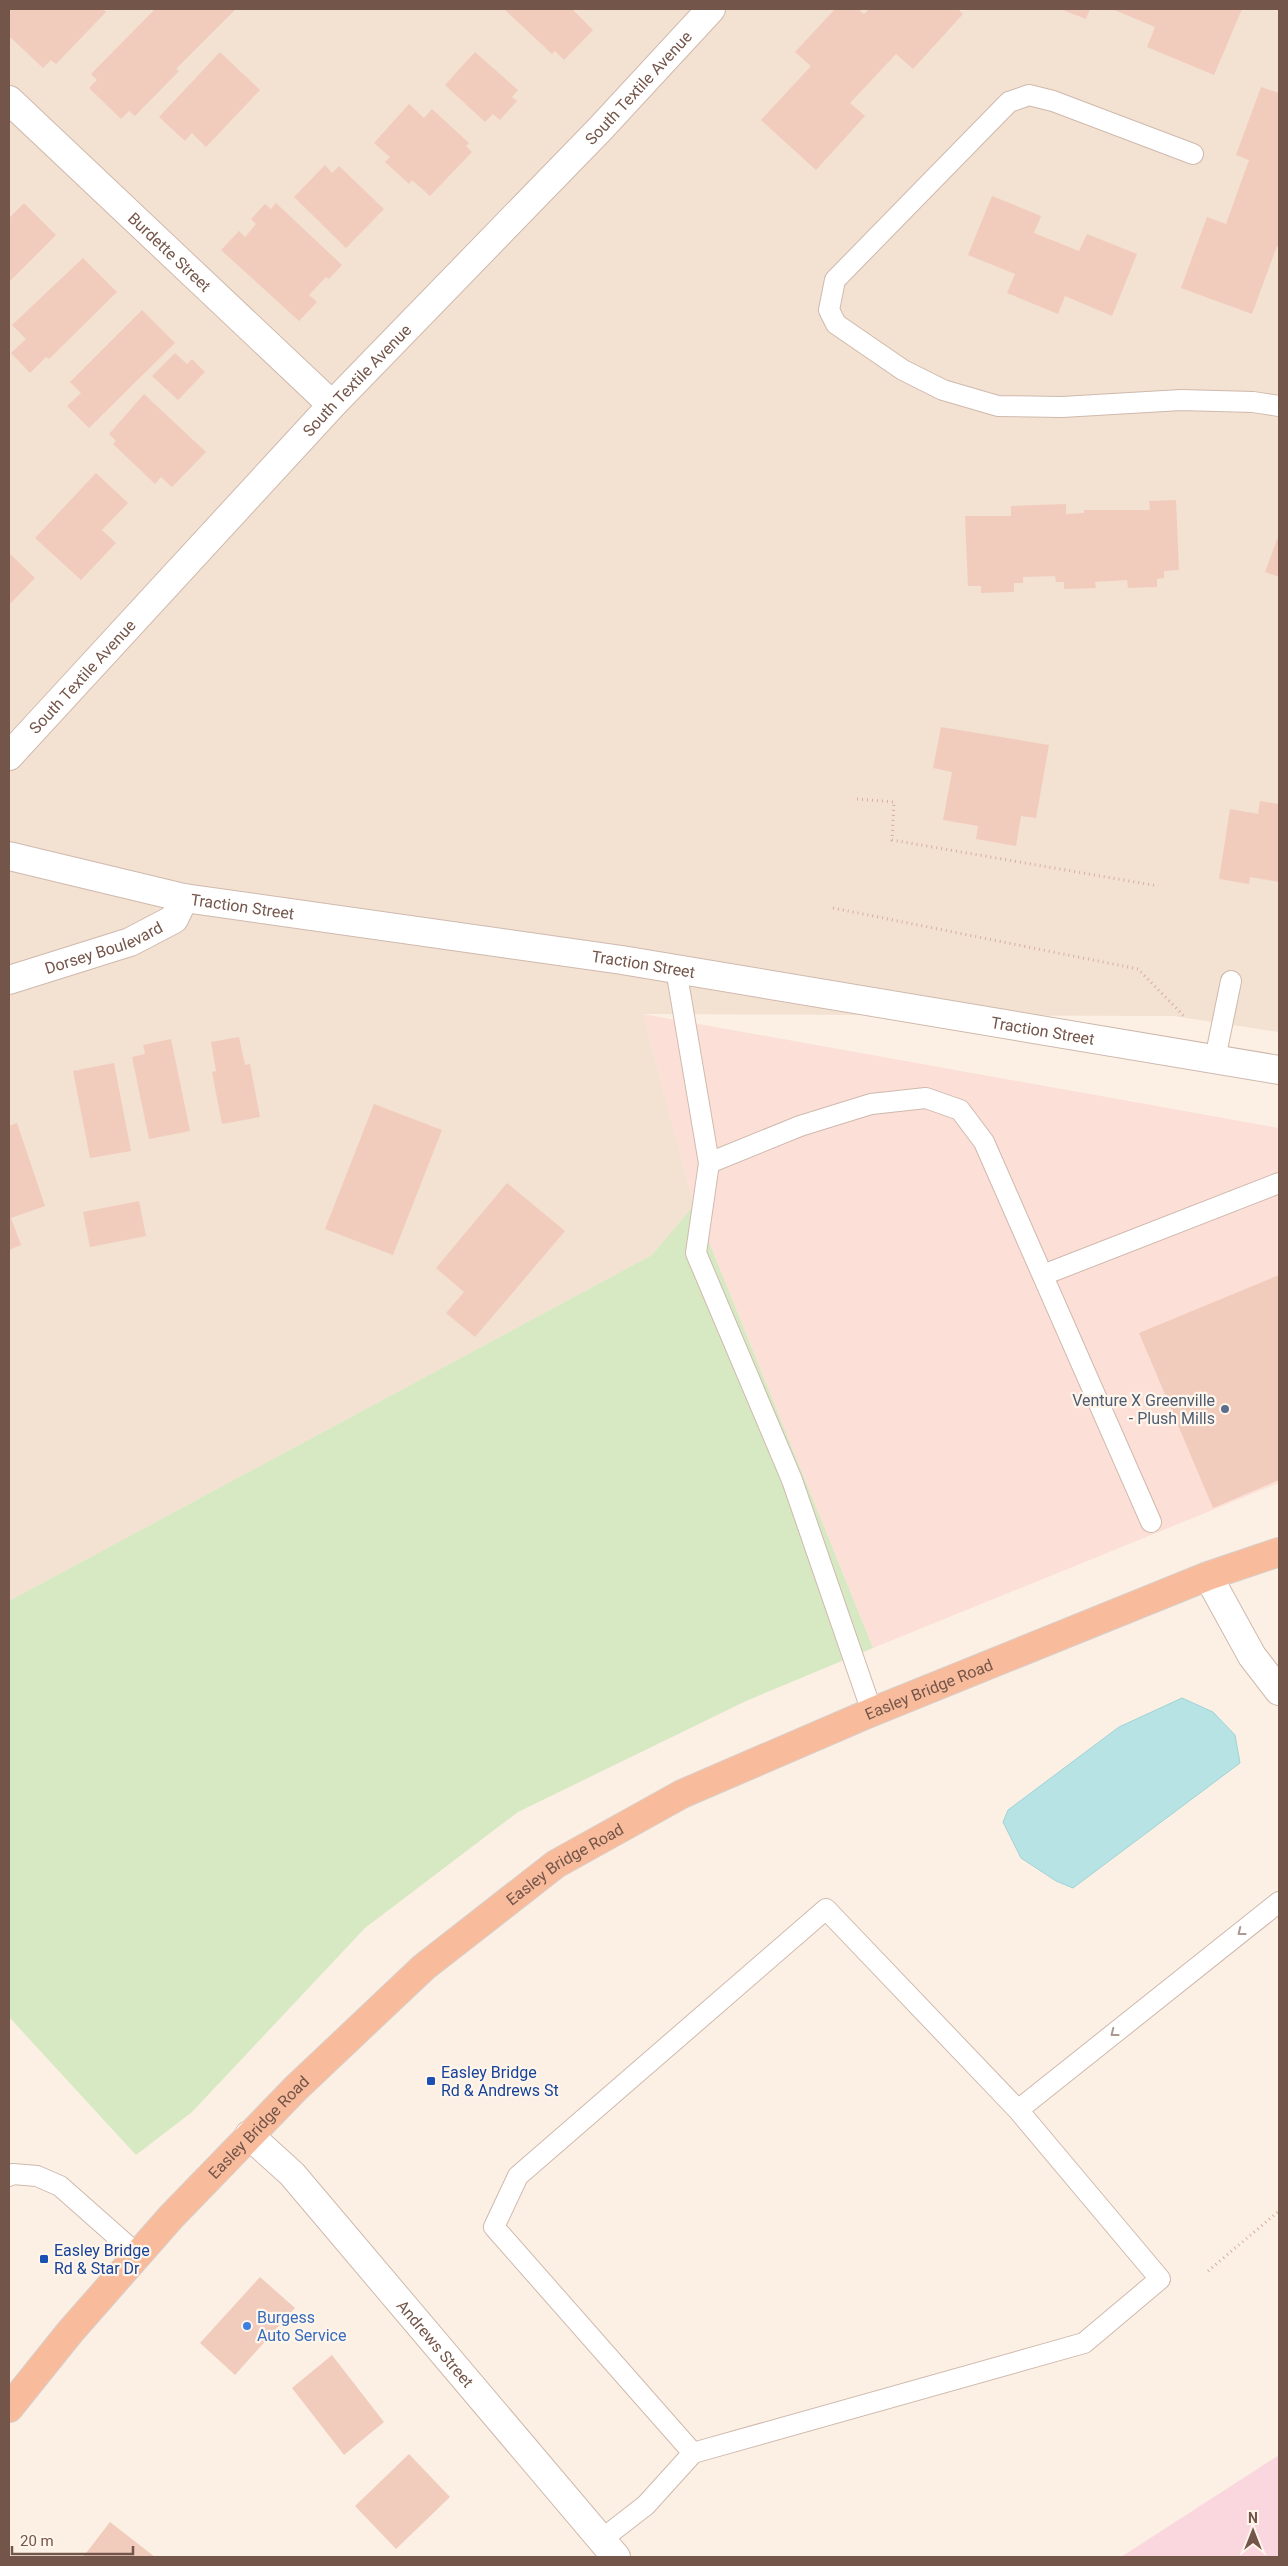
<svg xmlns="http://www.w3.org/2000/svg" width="1288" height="2566" viewBox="0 0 1288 2566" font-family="Roboto,sans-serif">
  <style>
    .residential { fill: #f3e1d2 }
    .commercial { fill: #fcdfd7 }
    .medical { fill: #fad7de }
    .green { fill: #d6e9c2 }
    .water { fill: #b8e3e5; stroke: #9fd3d7 }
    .building { fill: #f1ccbc }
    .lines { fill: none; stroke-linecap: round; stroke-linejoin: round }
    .service-casing { stroke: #cfb9ad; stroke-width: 22 }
    .minor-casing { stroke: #cfb9ad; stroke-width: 30 }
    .tertiary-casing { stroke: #cfb9ad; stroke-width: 30 }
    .trunk-casing { stroke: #d8cfcc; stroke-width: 30 }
    .path { stroke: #d6af9f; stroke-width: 3; stroke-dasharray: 1 4; stroke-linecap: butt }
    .service { stroke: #fff; stroke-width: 20 }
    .minor { stroke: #fff; stroke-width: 28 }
    .tertiary { stroke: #fff; stroke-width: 28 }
    .trunk { stroke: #f8bc9c; stroke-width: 28 }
    .oneway { stroke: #ac9992 }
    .service-dot { fill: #5c6f8a; stroke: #fff5ea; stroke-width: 2 }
    .transit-dot { fill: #1a4fb4; stroke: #fff5ea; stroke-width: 2 }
    .shop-dot { fill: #3f7fe0; stroke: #fff5ea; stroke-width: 2 }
    .labels { text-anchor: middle; stroke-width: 4.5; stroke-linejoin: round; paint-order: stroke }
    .street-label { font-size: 16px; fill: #74554a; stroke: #fff5ea }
    .service-label { font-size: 16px; fill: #4e5e75; stroke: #fff5ea; text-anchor: end }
    .transit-label { font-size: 16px; fill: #164399; stroke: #fff5ea; text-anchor: start }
    .shop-label { font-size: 16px; fill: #366cbe; stroke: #fff5ea; text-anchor: start }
  </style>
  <rect width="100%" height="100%" fill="#fcf0e4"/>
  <!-- residential -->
  <path class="residential" d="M 9,9 L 1279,9 L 1279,1032 L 1173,1016 L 643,1014 L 694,1205 L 652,1255 L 9,1601 Z"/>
  <!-- commercial -->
  <path class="commercial" d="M 643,1014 L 1279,1128 L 1279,1483 L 873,1648 L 694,1205 Z"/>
  <!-- medical -->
  <path class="medical" d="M 1279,2455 L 1279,2557 L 1121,2557 Z"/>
  <!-- green -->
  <path class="green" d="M 694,1205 L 873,1648 L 746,1701 L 518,1812 L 365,1928 L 192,2112 L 136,2155 L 9,2017 L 9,1601 L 652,1255 Z"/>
  <!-- water -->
  <path class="water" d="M 1182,1698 L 1213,1712 L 1235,1735 L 1240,1763 L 1073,1888 L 1056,1881 L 1021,1858 L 1003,1822 L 1008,1810 L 1119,1727 Z"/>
  <!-- building -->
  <path class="building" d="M 10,9 L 103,9 L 106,12 L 56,64 L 51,60 L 43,68 L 9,36 Z
    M 155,9 L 236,9 L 176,69 L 179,71 L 135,116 L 129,111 L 121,119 L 89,88 L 97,80 L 91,74 Z
    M 504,9 L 572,9 L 593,30 L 564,60 L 555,51 L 552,54 Z
    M 835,9 L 858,9 L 864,14 L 869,9 L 958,9 L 963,14 L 913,69 L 896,54 L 850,103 L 865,116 L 816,170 L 761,120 L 811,66 L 795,52 Z
    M 1060,9 L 1090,9 L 1086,19 Z
    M 1112,9 L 1242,9 L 1214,75 L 1147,47 L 1155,27 Z
    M 220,52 L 260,90 L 206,147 L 192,133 L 185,141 L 159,117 Z
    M 475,52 L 518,90 L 512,97 L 517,101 L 500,120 L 493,114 L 485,122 L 445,85 Z
    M 1261,87 L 1279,93 L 1279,247 L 1277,246 L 1252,314 L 1181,288 L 1207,217 L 1226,224 L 1249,160 L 1236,155 Z
    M 409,104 L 424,118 L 432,109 L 469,143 L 466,146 L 472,152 L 430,196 L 412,180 L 409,184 L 385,162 L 390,157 L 374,143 Z
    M 325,165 L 332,173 L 339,166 L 384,209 L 346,248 L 294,197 Z
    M 992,196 L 1041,216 L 1034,233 L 1079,251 L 1087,234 L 1137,254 L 1112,316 L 1065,296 L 1058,314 L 1007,293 L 1015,274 L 968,255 Z
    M 24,203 L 56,235 L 9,282 L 9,218 Z
    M 276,203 L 342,265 L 329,279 L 326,277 L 309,295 L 317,302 L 299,321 L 221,250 L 239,231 L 245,237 L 256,224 L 251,219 L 265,204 L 271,209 Z
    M 83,258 L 117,292 L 49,359 L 46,357 L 30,373 L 11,353 L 26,339 L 12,325 Z
    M 142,310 L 175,343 L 89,428 L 67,406 L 81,393 L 70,382 Z
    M 175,353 L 187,364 L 192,359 L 205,372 L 178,400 L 152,376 Z
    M 144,394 L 206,452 L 172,487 L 161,477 L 155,484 L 113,444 L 116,441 L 109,434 Z
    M 96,473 L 128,503 L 102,530 L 116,543 L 81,580 L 35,538 Z
    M 1176,500 L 1179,570 L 1164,571 L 1164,578 L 1157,579 L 1157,587 L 1128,588 L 1127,580 L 1095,582 L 1096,588 L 1064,589 L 1064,582 L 1056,582 L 1055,576 L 1023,577 L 1023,583 L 1014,583 L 1014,592 L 981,593 L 981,586 L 968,586 L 965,516 L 1011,516 L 1011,506 L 1066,504 L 1066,514 L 1084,513 L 1084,510 L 1150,510 L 1149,501 Z
    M 1279,534 L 1279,577 L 1265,572 Z
    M 9,553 L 35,578 L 9,605 Z
    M 941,727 L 1049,745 L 1036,818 L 1021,816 L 1016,846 L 976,839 L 978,826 L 943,820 L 952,772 L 933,768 Z
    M 1260,801 L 1279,804 L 1279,882 L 1250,877 L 1249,884 L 1219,879 L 1230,809 L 1258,814 Z
    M 239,1037 L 245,1065 L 250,1064 L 260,1117 L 222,1124 L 212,1072 L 216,1071 L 211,1042 Z
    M 171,1039 L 190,1131 L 149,1139 L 132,1057 L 145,1054 L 143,1045 Z
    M 114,1063 L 131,1151 L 90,1158 L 73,1071 Z
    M 374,1104 L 442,1130 L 393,1255 L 325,1229 Z
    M 17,1123 L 45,1206 L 11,1218 L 21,1245 L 9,1250 L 9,1126 Z
    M 507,1183 L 565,1231 L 475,1337 L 446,1313 L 464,1292 L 436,1268 Z
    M 139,1201 L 146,1236 L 90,1247 L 83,1212 Z
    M 1279,1275 L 1279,1480 L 1213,1508 L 1139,1333 Z
    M 260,2277 L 295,2308 L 235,2375 L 200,2343 Z
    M 332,2355 L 384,2422 L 344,2455 L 292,2388 Z
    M 409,2454 L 450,2497 L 396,2549 L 355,2506 Z
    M 110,2522 L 155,2557 L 83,2557 Z"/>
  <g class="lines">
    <defs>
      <path id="service" d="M 1193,154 L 1053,101 L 1029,95 L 1009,102 L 835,280 L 829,310 L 836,324 L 903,370 L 943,390 L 998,406 L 1062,407 L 1181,400 L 1253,402 L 1279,406
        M 676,969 L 709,1163 L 696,1253 L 792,1480 L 872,1712
        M 1215,1059 L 1231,981
        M 709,1163 L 800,1126 L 871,1104 L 926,1098 L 960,1110 L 984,1142 L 1151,1522
        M 1043,1275 L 1279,1183
        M 1018,2110 L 1279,1902
        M 9,2176 L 13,2174 L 37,2176 L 60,2186 L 138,2255
        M 601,2540 L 646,2505 L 693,2453 L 1084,2343 L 1160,2279 L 1018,2110 L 826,1909 L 518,2176 L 494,2227 L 693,2453"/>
      <g id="minor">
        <path id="s1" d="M 9,100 L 332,405"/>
        <path id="s2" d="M 9,756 L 332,405 L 601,128 L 711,9"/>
        <path id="s3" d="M 9,856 L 184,898 L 622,960 L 1279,1070"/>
        <path id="s4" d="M 9,980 L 130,942 L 174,919 L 184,898"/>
        <path d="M 1208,1576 L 1252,1656 L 1279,1691"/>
      </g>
      <g id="tertiary">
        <path id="s5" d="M 249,2135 L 292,2174 L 616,2557"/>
      </g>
      <g id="trunk">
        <path id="s6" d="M 9,2408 L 70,2332 L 171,2217 L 296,2088 L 424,1967 L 556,1864 L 682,1794 L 872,1712 L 1208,1576 L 1279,1552"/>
      </g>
    </defs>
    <!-- service casing -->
    <use href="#service" class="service-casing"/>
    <!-- minor casing -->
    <use href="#minor" class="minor-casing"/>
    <!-- tertiary casing -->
    <use href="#tertiary" class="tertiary-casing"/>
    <!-- trunk casing -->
    <use href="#trunk" class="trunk-casing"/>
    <!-- path -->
    <path class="path" d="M 857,799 L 894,802 L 892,840 L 1158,886
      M 833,908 L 1138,969 L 1185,1017
      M 1208,2271 L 1279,2211"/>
    <!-- service -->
    <use href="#service" class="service"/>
    <!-- minor -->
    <use href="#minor" class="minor"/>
    <!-- tertiary -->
    <use href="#tertiary" class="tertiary"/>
    <!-- trunk -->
    <use href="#trunk" class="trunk"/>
  </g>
  <!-- one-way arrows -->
  <defs><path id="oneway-chevron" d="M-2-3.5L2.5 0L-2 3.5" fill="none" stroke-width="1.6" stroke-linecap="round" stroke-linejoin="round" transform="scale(1.25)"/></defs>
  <g class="oneway">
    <use href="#oneway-chevron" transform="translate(1241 1932) rotate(142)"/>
    <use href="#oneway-chevron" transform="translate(1114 2033) rotate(142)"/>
  </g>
  <!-- markers -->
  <circle class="service-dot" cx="1225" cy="1409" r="5"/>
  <g class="transit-dot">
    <rect x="426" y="2076" width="10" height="10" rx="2.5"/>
    <rect x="39" y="2254" width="10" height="10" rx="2.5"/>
  </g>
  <circle class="shop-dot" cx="247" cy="2326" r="5"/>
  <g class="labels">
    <!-- street labels -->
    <g class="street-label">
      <text dy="6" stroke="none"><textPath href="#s2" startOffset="918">South Textile Avenue</textPath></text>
      <text dy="6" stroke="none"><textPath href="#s1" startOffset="221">Burdette Street</textPath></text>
      <text dy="6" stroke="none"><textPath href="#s2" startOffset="512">South Textile Avenue</textPath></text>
      <text dy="6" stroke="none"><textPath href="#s2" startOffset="108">South Textile Avenue</textPath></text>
      <text dy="6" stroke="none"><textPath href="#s3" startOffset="239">Traction Street</textPath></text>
      <text dy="6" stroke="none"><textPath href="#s4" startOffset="100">Dorsey Boulevard</textPath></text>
      <text dy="6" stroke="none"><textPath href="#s3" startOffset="644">Traction Street</textPath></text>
      <text dy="6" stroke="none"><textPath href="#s3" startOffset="1049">Traction Street</textPath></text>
      <text dy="6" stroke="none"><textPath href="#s6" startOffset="1186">Easley Bridge Road</textPath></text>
      <text dy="6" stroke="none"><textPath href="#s6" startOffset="781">Easley Bridge Road</textPath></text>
      <text dy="6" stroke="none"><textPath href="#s6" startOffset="376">Easley Bridge Road</textPath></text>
      <text dy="6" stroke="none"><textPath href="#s5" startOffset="280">Andrews Street</textPath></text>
    </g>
    <!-- service labels -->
    <g class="service-label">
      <text x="1215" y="1406">Venture X Greenville<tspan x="1215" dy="18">- Plush Mills</tspan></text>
    </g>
    <!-- transit labels -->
    <g class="transit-label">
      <text x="441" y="2078">Easley Bridge<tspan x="441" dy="18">Rd &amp; Andrews St</tspan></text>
      <text x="54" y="2256">Easley Bridge<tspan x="54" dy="18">Rd &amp; Star Dr</tspan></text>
    </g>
    <!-- shop labels -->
    <g class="shop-label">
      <text x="257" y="2323">Burgess<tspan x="257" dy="18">Auto Service</tspan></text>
    </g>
  </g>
  <!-- border -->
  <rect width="1288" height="2566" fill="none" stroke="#74554a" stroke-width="20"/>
  <!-- north arrow -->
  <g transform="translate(1253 2531)" stroke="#fff5ea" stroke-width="4" paint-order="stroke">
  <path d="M0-4L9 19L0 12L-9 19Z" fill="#74554a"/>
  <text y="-8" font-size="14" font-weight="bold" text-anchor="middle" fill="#74554a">N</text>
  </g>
  <!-- scale -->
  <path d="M12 2546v8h121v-8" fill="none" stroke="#74554a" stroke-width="2.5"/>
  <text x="20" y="2546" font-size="15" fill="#74554a" stroke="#fff5ea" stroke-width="4" paint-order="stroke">20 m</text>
</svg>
